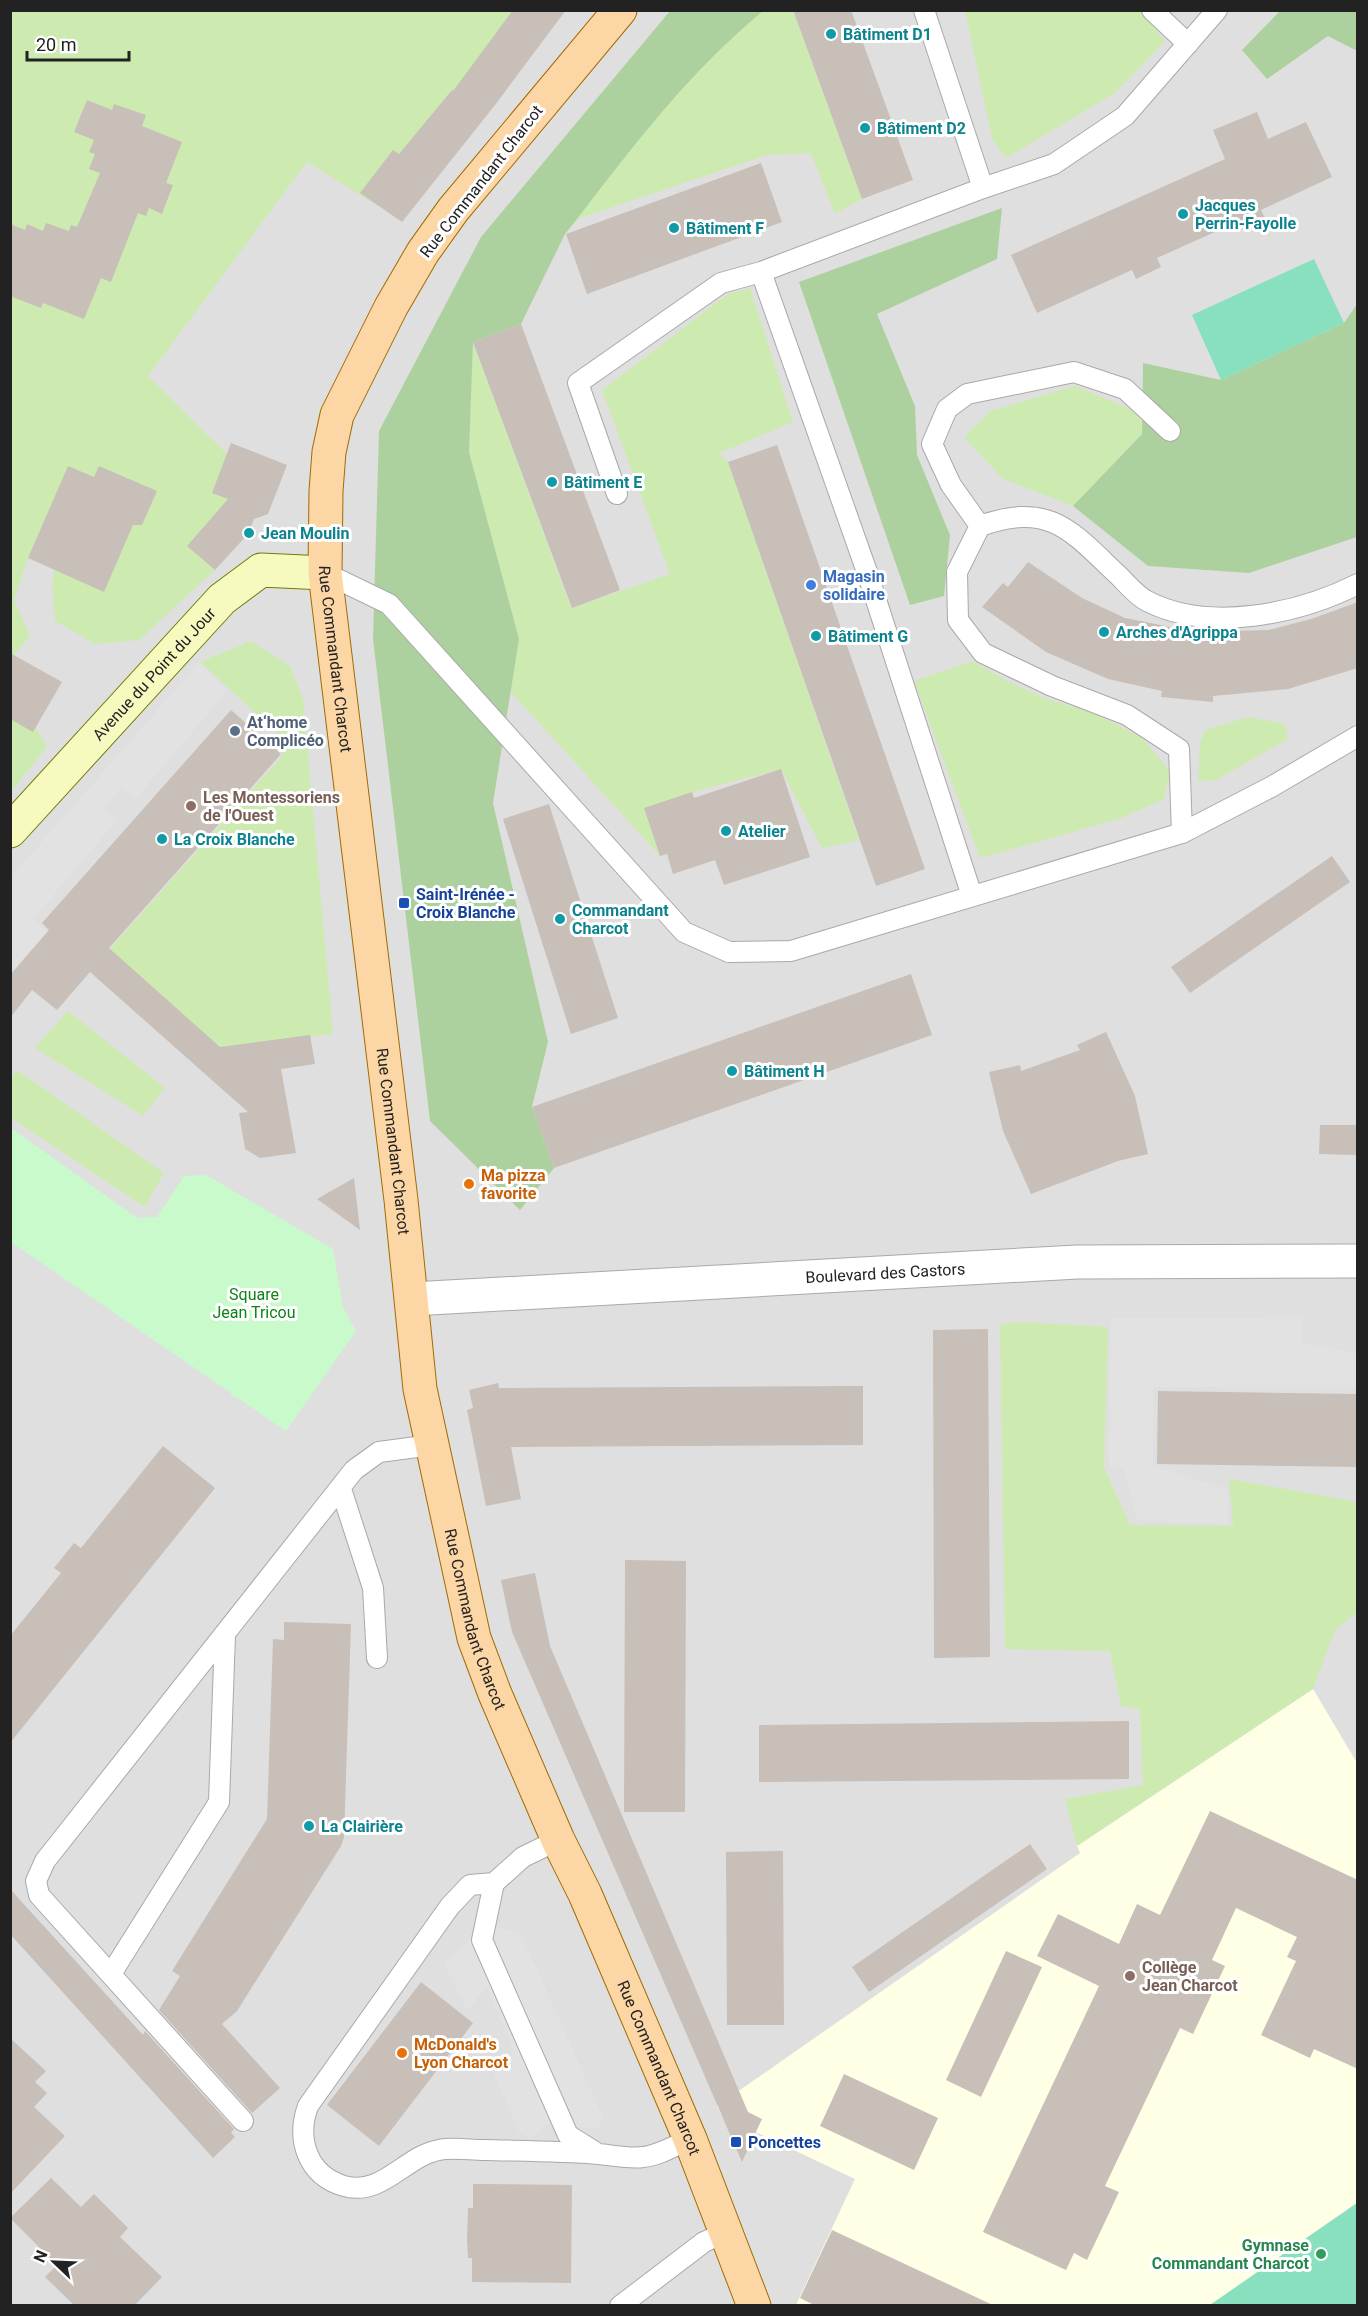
<svg xmlns="http://www.w3.org/2000/svg" width="1368" height="2316" viewBox="0 0 1368 2316" font-family="Roboto,sans-serif">
  <style>
    .residential { fill: #e0dfdf }
    .education { fill: #ffffe5 }
    .grass { fill: #cdebb0 }
    .forest { fill: #add19e }
    .park { fill: #c8facc }
    .pitch { fill: #88e0be }
    .parking { fill: #e2e2e2 }
    .building { fill: #c7bfb8 }
    .lines { fill: none; stroke-linecap: round; stroke-linejoin: round }
    .lane-casing { stroke: #a9a9a9; stroke-width: 22 }
    .street-casing { stroke: #a9a9a9; stroke-width: 35 }
    .secondary-casing { stroke: #707d05; stroke-width: 35 }
    .primary-casing { stroke: #a06b00; stroke-width: 35 }
    .lane { stroke: #fff; stroke-width: 20 }
    .street { stroke: #fff; stroke-width: 33 }
    .secondary { stroke: #f7fabf; stroke-width: 33 }
    .primary { stroke: #fcd6a4; stroke-width: 33 }
    .culture-dot { fill: #0f9aa8; stroke: #fff; stroke-width: 2 }
    .shop-dot { fill: #3f7fe0; stroke: #fff; stroke-width: 2 }
    .service-dot { fill: #5c6f8a; stroke: #fff; stroke-width: 2 }
    .education-dot { fill: #8d6e63; stroke: #fff; stroke-width: 2 }
    .transit-dot { fill: #1a4fb4; stroke: #fff; stroke-width: 2 }
    .food-dot { fill: #e8710a; stroke: #fff; stroke-width: 2 }
    .leisure-dot { fill: #2e9e5b; stroke: #fff; stroke-width: 2 }
    .labels { text-anchor: middle; stroke-width: 6; stroke-linejoin: round; paint-order: stroke }
    .culture-label { font-size: 16px; font-weight: bold; fill: #0d838f; stroke: #fff; text-anchor: start }
    .street-label { font-size: 16px; fill: #222; stroke: #fff }
    .shop-label { font-size: 16px; font-weight: bold; fill: #366cbe; stroke: #fff; text-anchor: start }
    .service-label { font-size: 16px; font-weight: bold; fill: #4e5e75; stroke: #fff; text-anchor: start }
    .education-label { font-size: 16px; font-weight: bold; fill: #785e54; stroke: #fff; text-anchor: start }
    .transit-label { font-size: 16px; font-weight: bold; fill: #164399; stroke: #fff; text-anchor: start }
    .food-label { font-size: 16px; font-weight: bold; fill: #c56008; stroke: #fff; text-anchor: start }
    .park-label { font-size: 16px; fill: #0c8416; stroke: #fff }
    .leisure-label { font-size: 16px; font-weight: bold; fill: #27864d; stroke: #fff; text-anchor: end }
  </style>
  <rect width="100%" height="100%" fill="#f2efe9"/>
  <!-- residential -->
  <path class="residential" d="M 11,11 L 1357,11 L 1357,2305 L 11,2306 Z"/>
  <!-- education -->
  <path class="education" d="M 1313,1689 L 1357,1763 L 1357,2203 L 1210,2305 L 796,2305 L 855,2179 L 722,2116 L 717,2106 L 1080,1853 L 1077,1846 Z"/>
  <!-- grass -->
  <path class="grass" d="M 11,11 L 536,11 L 383,209 L 307,162 L 148,376 L 237,464 L 215,570 L 139,640 L 95,644 L 55,621 L 52,584 L 58,548 L 28,558 L 14,600 L 30,636 L 14,655 L 24,707 L 47,747 L 11,792 Z
    M 763,11 L 793,11 L 862,199 L 835,214 L 811,153 L 767,155 L 577,219 C 634,145 690,71 763,11 Z
    M 965,11 L 1175,11 L 1156,31 L 1165,41 L 1115,93 L 1006,158 L 992,139 Z
    M 750,288 L 793,422 L 719,453 L 728,462 L 859,840 L 822,848 L 781,769 L 692,792 L 644,808 L 660,856 L 511,692 L 518,635 L 469,452 L 473,342 L 571,608 L 670,574 L 602,390 L 729,293 Z
    M 1075,386 L 1143,414 L 1142,434 L 1073,506 L 1003,479 L 964,437 L 991,411 Z
    M 251,641 L 290,666 L 303,699 L 333,1034 L 220,1047 L 108,951 L 283,755 L 285,740 L 200,662 Z
    M 973,661 L 1009,682 L 1044,698 L 1096,714 L 1142,738 L 1170,771 L 1164,799 L 1119,819 L 980,858 L 914,681 Z
    M 1248,717 L 1285,724 L 1288,739 L 1216,780 L 1198,781 L 1200,743 L 1205,730 Z
    M 68,1011 L 165,1088 L 143,1116 L 35,1048 Z
    M 17,1070 L 164,1173 L 145,1207 L 11,1118 L 11,1079 Z
    M 1017,1322 L 1108,1327 L 1104,1467 L 1130,1525 L 1233,1526 L 1229,1479 L 1357,1502 L 1357,1612 L 1335,1630 L 1313,1689 L 1077,1846 L 1065,1799 L 1143,1785 L 1140,1709 L 1121,1706 L 1110,1651 L 1005,1649 L 1000,1325 Z"/>
  <!-- forest -->
  <path class="forest" d="M 670,11 L 763,11 C 690,71 634,145 577,219 L 565,234 L 521,324 L 473,342 L 469,452 L 519,639 L 493,803 L 548,1042 L 532,1107 L 554,1168 L 520,1210 L 430,1121 L 373,639 L 379,431 L 481,237 Z
    M 1280,11 L 1357,11 L 1357,51 L 1328,36 L 1267,79 L 1242,50 Z
    M 1002,208 L 997,259 L 877,314 L 915,406 L 917,455 L 950,535 L 944,596 L 910,605 L 799,282 Z
    M 1357,304 L 1357,537 L 1249,573 L 1148,566 L 1073,506 L 1142,434 L 1143,363 L 1221,380 L 1344,323 Z"/>
  <!-- park -->
  <path class="park" d="M 11,1128 L 137,1218 L 157,1217 L 184,1176 L 206,1175 L 333,1249 L 343,1307 L 356,1331 L 286,1431 L 236,1397 L 232,1397 L 231,1393 L 11,1242 Z"/>
  <!-- pitch -->
  <path class="pitch" d="M 1314,259 L 1344,323 L 1221,380 L 1192,315 Z
    M 1357,2203 L 1357,2305 L 1210,2305 Z"/>
  <!-- parking -->
  <path class="parking" d="M 200,662 L 228,690 L 136,798 L 122,787 L 104,808 L 117,820 L 33,919 L 48,932 L 11,975 L 11,877 Z
    M 1302,1317 L 1301,1342 L 1357,1354 L 1357,1387 L 1153,1387 L 1153,1466 L 1228,1489 L 1228,1524 L 1137,1520 L 1124,1468 L 1109,1467 L 1110,1318 Z
    M 485,1926 L 520,1932 L 602,2115 L 600,2129 L 545,2124 L 532,2139 L 519,2132 L 493,2072 L 514,2051 L 487,1986 L 467,2011 L 444,1964 Z"/>
  <!-- building -->
  <path class="building" d="M 513,10 L 566,10 L 495,105 L 402,222 L 360,193 L 393,150 L 399,154 L 452,90 L 453,91 Z
    M 793,10 L 851,10 L 913,180 L 862,199 Z
    M 87,100 L 112,110 L 114,104 L 146,115 L 142,126 L 182,142 L 166,183 L 173,185 L 162,214 L 149,208 L 146,216 L 138,213 L 111,282 L 101,278 L 84,319 L 43,303 L 41,308 L 10,296 L 10,224 L 25,230 L 27,224 L 43,231 L 46,223 L 69,231 L 71,225 L 77,227 L 100,173 L 89,169 L 95,154 L 89,152 L 94,140 L 74,132 Z
    M 1257,112 L 1268,139 L 1306,122 L 1332,177 L 1261,210 L 1265,218 L 1240,229 L 1237,222 L 1157,258 L 1161,267 L 1136,279 L 1132,270 L 1037,313 L 1011,255 L 1225,159 L 1213,130 Z
    M 761,163 L 782,222 L 587,294 L 566,234 Z
    M 521,324 L 620,590 L 572,608 L 473,342 Z
    M 231,443 L 287,465 L 268,514 L 254,519 L 248,534 L 215,570 L 187,546 L 228,499 L 212,493 Z
    M 777,445 L 925,869 L 876,886 L 728,462 Z
    M 68,466 L 94,477 L 99,466 L 157,491 L 142,525 L 133,525 L 104,592 L 28,558 Z
    M 1028,562 L 1082,598 L 1125,618 L 1196,632 L 1269,630 L 1311,619 L 1358,602 L 1358,668 L 1288,689 L 1213,696 L 1213,702 L 1161,697 L 1162,691 L 1108,679 L 1046,652 L 982,607 L 1003,583 L 1008,587 Z
    M 10,653 L 62,682 L 33,732 L 10,719 Z
    M 231,710 L 281,754 L 109,948 L 220,1047 L 310,1035 L 315,1064 L 281,1069 L 296,1153 L 260,1158 L 245,1149 L 239,1113 L 248,1112 L 90,972 L 57,1010 L 32,990 L 10,1018 L 10,975 L 49,930 L 42,923 Z
    M 781,769 L 810,857 L 724,885 L 715,860 L 673,874 L 667,854 L 660,856 L 644,808 L 692,792 L 694,798 Z
    M 549,804 L 618,1018 L 571,1034 L 503,819 Z
    M 1332,856 L 1350,882 L 1190,993 L 1171,967 Z
    M 911,974 L 932,1035 L 554,1168 L 532,1107 Z
    M 1106,1032 L 1135,1096 L 1148,1154 L 1118,1161 L 1031,1194 L 1003,1131 L 989,1072 L 1020,1065 L 1021,1071 L 1080,1050 L 1077,1045 Z
    M 1320,1125 L 1358,1125 L 1358,1155 L 1319,1154 Z
    M 354,1178 L 360,1230 L 317,1199 Z
    M 988,1329 L 990,1657 L 934,1658 L 933,1330 Z
    M 498,1383 L 499,1388 L 863,1386 L 863,1445 L 511,1447 L 521,1499 L 486,1506 L 467,1410 L 473,1408 L 469,1390 Z
    M 1158,1391 L 1358,1394 L 1358,1467 L 1157,1464 Z
    M 163,1446 L 215,1488 L 10,1743 L 10,1636 L 61,1573 L 54,1568 L 74,1543 L 81,1548 Z
    M 625,1560 L 686,1561 L 685,1812 L 624,1812 Z
    M 535,1573 L 550,1646 L 748,2112 L 762,2119 L 742,2162 L 512,1632 L 501,1580 Z
    M 284,1622 L 351,1624 L 344,1837 L 341,1846 L 237,2011 L 222,2024 L 280,2088 L 252,2113 L 159,2010 L 180,1976 L 172,1971 L 267,1819 L 273,1639 L 284,1640 Z
    M 1129,1721 L 1129,1779 L 759,1782 L 759,1725 Z
    M 1210,1811 L 1358,1880 L 1358,2069 L 1314,2049 L 1310,2058 L 1261,2035 L 1296,1961 L 1287,1957 L 1297,1937 L 1236,1908 L 1212,1960 L 1225,1966 L 1193,2034 L 1180,2028 L 1105,2186 L 1119,2192 L 1087,2260 L 1074,2253 L 1066,2270 L 983,2232 L 1099,1986 L 1037,1956 L 1058,1914 L 1119,1944 L 1137,1904 L 1160,1915 Z
    M 1030,1844 L 1047,1869 L 869,1992 L 852,1967 Z
    M 783,1851 L 784,2025 L 727,2025 L 726,1852 Z
    M 10,1889 L 143,2035 L 145,2031 L 234,2129 L 231,2133 L 235,2137 L 213,2158 L 10,1934 Z
    M 1006,1951 L 1042,1967 L 981,2097 L 946,2080 Z
    M 421,1982 L 473,2023 L 379,2146 L 327,2105 Z
    M 10,2038 L 46,2071 L 35,2082 L 47,2093 L 34,2107 L 65,2136 L 10,2194 Z
    M 844,2074 L 938,2118 L 914,2170 L 820,2126 Z
    M 51,2178 L 81,2207 L 94,2194 L 128,2228 L 120,2237 L 162,2277 L 134,2306 L 75,2306 L 45,2277 L 57,2265 L 10,2218 Z
    M 473,2184 L 572,2185 L 571,2283 L 472,2282 L 472,2258 L 468,2258 L 467,2241 L 468,2208 L 473,2208 Z
    M 832,2230 L 995,2306 L 816,2306 L 800,2298 Z"/>
  <g class="lines">
    <defs>
      <path id="lane" d="M 924,10 L 983,188
        M 1152,10 L 1188,44
        M 761,272 L 867,572 L 972,896
        M 1170,431 L 1125,389 L 1074,372 L 967,394 L 947,409 L 932,444 L 951,485 L 980,526 L 957,572 L 958,620 L 983,653 L 1052,686 L 1127,715 L 1179,749 L 1182,833
        M 617,494 L 578,383 L 721,283 L 761,272 L 983,188 L 1054,164 L 1125,116 L 1217,10
        M 980,526 C 1051,501 1071,531 1120,577 C 1128,585 1137,596 1147,601 C 1209,633 1298,614 1358,584
        M 325,573 L 389,604 L 684,932 L 729,952 L 791,951 L 1182,833 L 1271,787 L 1358,736
        M 341,1489 L 373,1588 L 377,1658
        M 558,1840 L 523,1857 L 494,1883 L 470,1885 L 450,1906 L 308,2106 C 296,2139 307,2175 344,2186 C 382,2197 405,2156 439,2150 C 453,2147 470,2150 484,2150 C 522,2151 560,2151 598,2154 C 612,2155 629,2159 643,2157 C 658,2156 676,2145 690,2139
        M 494,1883 L 482,1940 L 568,2135 L 595,2152
        M 111,1974 L 219,1802 L 225,1635
        M 243,2121 L 39,1895 L 36,1881 L 45,1861 L 354,1470 L 379,1452 L 432,1445
        M 620,2306 L 704,2242 L 726,2232"/>
      <g id="street">
        <path id="s1" d="M 412,1299 L 1077,1262 L 1358,1261"/>
      </g>
      <g id="secondary">
        <path id="s2" d="M 10,831 L 222,599 L 261,570 L 325,573"/>
      </g>
      <g id="primary">
        <path id="s3" d="M 620,10 L 453,210 L 423,252 L 391,307 L 337,415 L 329,452 L 326,491 L 325,573 L 401,1200 L 420,1389 L 474,1638 L 495,1694 L 558,1840 L 585,1894 L 690,2139 L 754,2306"/>
      </g>
    </defs>
    <!-- lane casing -->
    <use href="#lane" class="lane-casing"/>
    <!-- street casing -->
    <use href="#street" class="street-casing"/>
    <!-- secondary casing -->
    <use href="#secondary" class="secondary-casing"/>
    <!-- primary casing -->
    <use href="#primary" class="primary-casing"/>
    <!-- lane -->
    <use href="#lane" class="lane"/>
    <!-- street -->
    <use href="#street" class="street"/>
    <!-- secondary -->
    <use href="#secondary" class="secondary"/>
    <!-- primary -->
    <use href="#primary" class="primary"/>
  </g>
  <!-- markers -->
  <g class="culture-dot">
    <circle cx="831" cy="34" r="6"/>
    <circle cx="865" cy="128" r="6"/>
    <circle cx="1183" cy="214" r="6"/>
    <circle cx="674" cy="228" r="6"/>
    <circle cx="552" cy="482" r="6"/>
    <circle cx="249" cy="533" r="6"/>
    <circle cx="1104" cy="632" r="6"/>
    <circle cx="816" cy="636" r="6"/>
    <circle cx="726" cy="831" r="6"/>
    <circle cx="162" cy="839" r="6"/>
    <circle cx="560" cy="919" r="6"/>
    <circle cx="732" cy="1071" r="6"/>
    <circle cx="309" cy="1826" r="6"/>
  </g>
  <circle class="shop-dot" cx="811" cy="585" r="6"/>
  <circle class="service-dot" cx="235" cy="731" r="6"/>
  <g class="education-dot">
    <circle cx="191" cy="806" r="6"/>
    <circle cx="1130" cy="1976" r="6"/>
  </g>
  <g class="transit-dot">
    <rect x="398" y="897" width="12" height="12" rx="3"/>
    <rect x="730" y="2136" width="12" height="12" rx="3"/>
  </g>
  <g class="food-dot">
    <circle cx="469" cy="1184" r="6"/>
    <circle cx="402" cy="2053" r="6"/>
  </g>
  <circle class="leisure-dot" cx="1321" cy="2254" r="6"/>
  <g class="labels">
    <!-- culture labels -->
    <g class="culture-label">
      <text x="843" y="40">Bâtiment D1</text>
      <text x="877" y="134">Bâtiment D2</text>
      <text x="1195" y="211">Jacques<tspan x="1195" dy="18">Perrin-Fayolle</tspan></text>
      <text x="686" y="234">Bâtiment F</text>
      <text x="564" y="488">Bâtiment E</text>
      <text x="261" y="539">Jean Moulin</text>
      <text x="1116" y="638">Arches d'Agrippa</text>
      <text x="828" y="642">Bâtiment G</text>
      <text x="738" y="837">Atelier</text>
      <text x="174" y="845">La Croix Blanche</text>
      <text x="572" y="916">Commandant<tspan x="572" dy="18">Charcot</tspan></text>
      <text x="744" y="1077">Bâtiment H</text>
      <text x="321" y="1832">La Clairière</text>
    </g>
    <!-- street labels -->
    <g class="street-label">
      <text transform="translate(481 181) rotate(-52)" y="6">Rue Commandant Charcot</text>
      <text dy="6" stroke="none"><textPath href="#s3" startOffset="742">Rue Commandant Charcot</textPath></text>
      <text dy="6" stroke="none"><textPath href="#s2" startOffset="213">Avenue du Point du Jour</textPath></text>
      <text dy="6" stroke="none"><textPath href="#s3" startOffset="1228">Rue Commandant Charcot</textPath></text>
      <text dy="6" stroke="none"><textPath href="#s1" startOffset="474">Boulevard des Castors</textPath></text>
      <text dy="6" stroke="none"><textPath href="#s3" startOffset="1714">Rue Commandant Charcot</textPath></text>
      <text dy="6" stroke="none"><textPath href="#s3" startOffset="2200">Rue Commandant Charcot</textPath></text>
    </g>
    <!-- shop labels -->
    <g class="shop-label">
      <text x="823" y="582">Magasin<tspan x="823" dy="18">solidaire</tspan></text>
    </g>
    <!-- service labels -->
    <g class="service-label">
      <text x="247" y="728">At‘home<tspan x="247" dy="18">Complicéo</tspan></text>
    </g>
    <!-- education labels -->
    <g class="education-label">
      <text x="203" y="803">Les Montessoriens<tspan x="203" dy="18">de l'Ouest</tspan></text>
      <text x="1142" y="1973">Collège<tspan x="1142" dy="18">Jean Charcot</tspan></text>
    </g>
    <!-- transit labels -->
    <g class="transit-label">
      <text x="416" y="900">Saint-Irénée -<tspan x="416" dy="18">Croix Blanche</tspan></text>
      <text x="748" y="2148">Poncettes</text>
    </g>
    <!-- food labels -->
    <g class="food-label">
      <text x="481" y="1181">Ma pizza<tspan x="481" dy="18">favorite</tspan></text>
      <text x="414" y="2050">McDonald's<tspan x="414" dy="18">Lyon Charcot</tspan></text>
    </g>
    <!-- park labels -->
    <g class="park-label">
      <text x="254" y="1300">Square<tspan x="254" dy="18">Jean Tricou</tspan></text>
    </g>
    <!-- leisure labels -->
    <g class="leisure-label">
      <text x="1309" y="2251">Gymnase<tspan x="1309" dy="18">Commandant Charcot</tspan></text>
    </g>
  </g>
  <!-- border -->
  <rect width="1368" height="2316" fill="none" stroke="#222222" stroke-width="24"/>
  <!-- north arrow -->
  <g transform="translate(54 2262) rotate(293)" stroke="#ffffff" stroke-width="4.5" paint-order="stroke">
  <path d="M0-4.5L10 22L0 15L-10 22Z" fill="#222222"/>
  <text y="-9" font-size="16" font-weight="bold" text-anchor="middle" fill="#222222">N</text>
  </g>
  <!-- scale -->
  <path d="M27 51v9h102v-9" fill="none" stroke="#222222" stroke-width="3"/>
  <text x="36" y="51" font-size="18" fill="#222222" stroke="#ffffff" stroke-width="4.5" paint-order="stroke">20 m</text>
</svg>
